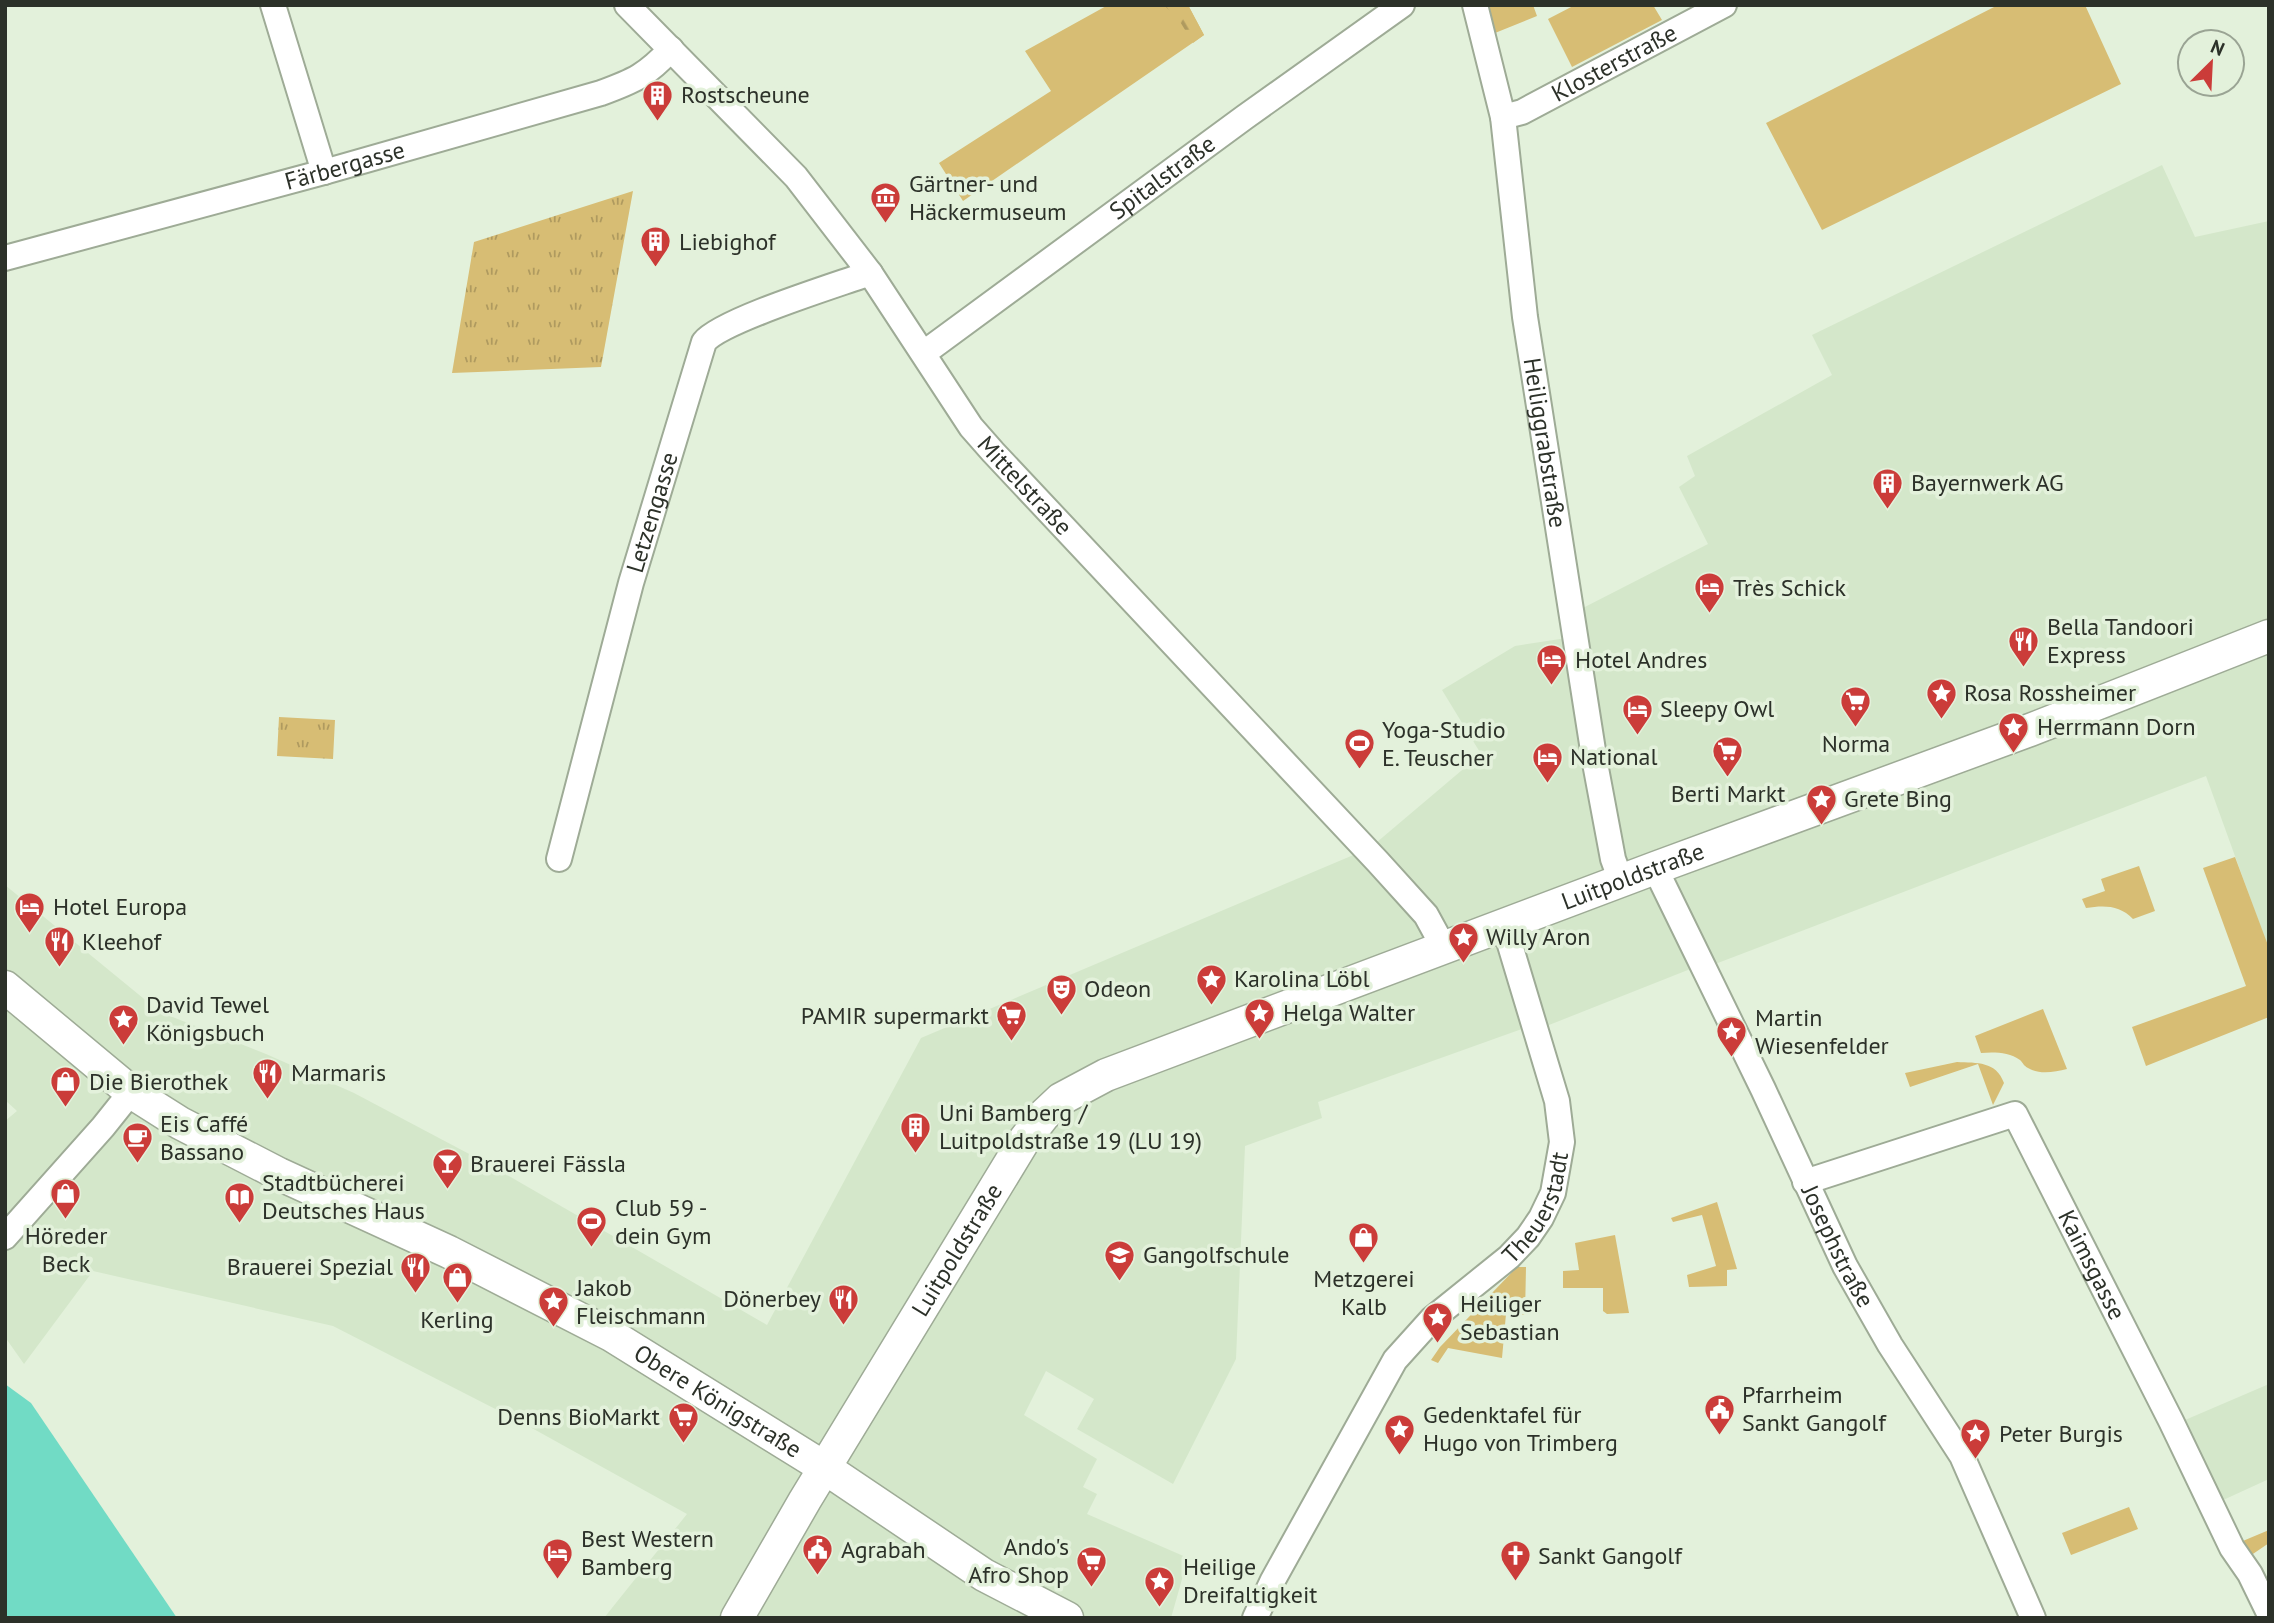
<svg xmlns="http://www.w3.org/2000/svg" width="2274" height="1623" viewBox="0 0 2274 1623" font-family="'PT Sans',sans-serif">
  <style>
    .built { fill: #d4e7ca }
    .green { fill: #d7bd74 }
    .forest { fill: url(#forest-firs) }
    .park { fill: url(#park-tufts) }
    .water { fill: #71dbc5 }
    .lines { fill: none; stroke-linecap: round; stroke-linejoin: round }
    .minor-casing { stroke: #9eab96; stroke-width: 28 }
    .tertiary-casing { stroke: #9eab96; stroke-width: 35 }
    .minor { stroke: #fff; stroke-width: 24 }
    .tertiary { stroke: #fff; stroke-width: 32 }
    .labels { text-anchor: middle; stroke-width: 7; stroke-linejoin: round; paint-order: stroke }
    .street-label { font-size: 24px; fill: #2c3129; stroke: #e3f1db }
    .poi-label { font-size: 24px; fill: #2c3129; stroke: #e3f1db; text-anchor: start }
  </style>
  <defs>
    <pattern id="forest-firs" width="22" height="20" patternUnits="userSpaceOnUse" patternTransform="scale(1.75)"><rect width="22" height="20" fill="#d7bd74"/><path d="M5 1l3.5 6h-7zM16 11l3.5 6h-7z" fill="#af9a5f"/></pattern>
    <pattern id="park-tufts" width="24" height="20" patternUnits="userSpaceOnUse" patternTransform="scale(1.75)"><rect width="24" height="20" fill="#d7bd74"/><path d="M3 7l-1-3M5 7V3M7 7l1-3M15 17l-1-3M17 17v-4M19 17l1-3" fill="none" stroke="#af9a5f"/></pattern>
  </defs>
  <rect width="100%" height="100%" fill="#e3f1db"/>
  <!-- built -->
  <path class="built" d="M 2162,165 L 2195,237 L 2269,221 L 2269,950 L 2206,776 L 1710,966 L 1708,962 L 1544,1027 L 1541,1022 L 1318,1102 L 1322,1118 L 1245,1146 L 1236,1359 L 1173,1484 L 1077,1429 L 1094,1399 L 1046,1371 L 1024,1415 L 1097,1459 L 1083,1487 L 1097,1494 L 1087,1514 L 1188,1558 L 1171,1618 L 604,1618 L 687,1514 L 521,1422 L 333,1326 L 93,1271 L 24,1364 L 5,1337 L 5,1121 L 17,1111 L 5,1100 L 5,885 L 160,1012 L 266,1054 L 354,1093 L 490,1165 L 767,1325 L 921,1038 L 1370,848 L 1481,754 L 1442,690 L 1515,646 L 1580,636 L 1577,611 L 1708,544 L 1679,487 L 1695,476 L 1687,456 L 1832,375 L 1812,335 Z
    M 2269,1384 L 2269,1479 L 2221,1501 L 2185,1420 Z"/>
  <!-- green -->
  <path class="green" d="M 1108,5 L 1188,5 L 1204,35 L 963,201 L 939,163 L 1051,91 L 1025,51 Z
    M 1489,5 L 1533,5 L 1537,16 L 1495,33 Z
    M 1575,5 L 1653,5 L 1662,20 L 1572,67 L 1548,19 Z
    M 1998,5 L 2085,5 L 2121,84 L 1822,230 L 1766,123 Z
    M 2235,857 L 2269,948 L 2269,1017 L 2146,1066 L 2132,1027 L 2246,986 L 2203,868 Z
    M 2139,866 L 2155,911 L 2133,919 C 2120,905 2104,905 2086,908 L 2082,899 L 2105,891 L 2101,879 Z
    M 2043,1009 L 2067,1069 C 2054,1072 2040,1075 2028,1068 C 2024,1066 2023,1063 2020,1060 C 2009,1052 1994,1052 1981,1053 L 1975,1036 Z
    M 1957,1062 C 1977,1063 1996,1061 2004,1083 L 1993,1105 L 1978,1064 L 1910,1087 L 1905,1073 Z
    M 1717,1202 L 1737,1269 L 1727,1270 L 1727,1286 L 1689,1287 L 1687,1275 L 1716,1266 L 1702,1215 L 1673,1222 L 1671,1218 Z
    M 1615,1235 L 1629,1313 L 1607,1314 L 1603,1311 L 1603,1288 L 1563,1288 L 1563,1271 L 1579,1270 L 1575,1243 Z
    M 1517,1267 L 1526,1267 L 1525,1315 L 1506,1314 L 1502,1358 L 1448,1348 L 1438,1363 L 1431,1360 L 1440,1347 Z
    M 2129,1507 L 2138,1529 L 2071,1555 L 2062,1533 Z
    M 2269,1530 L 2269,1543 L 2247,1558 L 2238,1543 Z"/>
  <!-- forest -->
  <path class="forest" d="M 1164,5 L 1188,5 L 1204,35 L 1193,43 L 1179,20 Z"/>
  <!-- park -->
  <path class="park" d="M 633,191 L 601,367 L 452,373 L 474,242 Z
    M 279,717 L 335,720 L 333,759 L 277,756 Z"/>
  <!-- water -->
  <path class="water" d="M 5,1384 L 31,1403 L 177,1618 L 5,1618 Z"/>
  <g class="lines">
    <defs>
      <g id="minor">
        <path d="M 273,5 L 324,172"/>
        <path id="s1" d="M 627,5 L 796,177 L 870,273 L 971,427 L 993,452 L 1378,862 L 1426,915 L 1444,948"/>
        <path id="s2" d="M 1475,5 L 1503,117 L 1525,317 L 1595,763 L 1613,859 L 1621,881"/>
        <path id="s3" d="M 1503,117 L 1522,112 L 1724,5"/>
        <path id="s4" d="M 5,258 L 324,172 L 601,93 C 634,81 647,75 671,49"/>
        <path id="s5" d="M 924,353 L 1245,117 L 1402,5"/>
        <path id="s6" d="M 559,859 L 631,583 L 704,342 C 722,320 837,285 870,273"/>
        <path id="s7" d="M 1655,868 L 1763,1089 L 1845,1266 L 1890,1345 L 1962,1456 L 2033,1618"/>
        <path id="s8" d="M 1805,1182 L 2015,1114 L 2171,1421 L 2232,1548 L 2250,1574 L 2269,1613"/>
        <path d="M 5,1237 L 103,1127 L 131,1092"/>
        <path id="s9" d="M 1255,1618 L 1273,1580 L 1395,1360 L 1432,1319 L 1509,1257 L 1528,1237 L 1541,1218 L 1553,1193 L 1562,1142 L 1557,1101 L 1504,925"/>
      </g>
      <g id="tertiary">
        <path id="s10" d="M 5,987 L 131,1092 L 180,1123 L 279,1174 L 449,1252 L 611,1335 L 825,1468 L 984,1575 L 1067,1618"/>
        <path id="s11" d="M 737,1618 L 805,1500 L 1023,1142 L 1044,1115 L 1061,1099 L 1106,1075 L 1655,868 L 2030,730 L 2269,636"/>
      </g>
    </defs>
    <!-- minor casing -->
    <use href="#minor" class="minor-casing"/>
    <!-- tertiary casing -->
    <use href="#tertiary" class="tertiary-casing"/>
    <!-- minor -->
    <use href="#minor" class="minor"/>
    <!-- tertiary -->
    <use href="#tertiary" class="tertiary"/>
  </g>
  <!-- icons -->
  <defs>
    <symbol id="building-pin" viewBox="-11 -11 22 30"><path d="M0 17L-7.5 6A9.5 9.5 0 1 1 7.5 6Z" fill="#cb3c39" stroke="#e3f1db"/><path d="M-4-6H4V6H1V3H-1V6H-4ZM-2.5-4.3h1.7v1.8h-1.7ZM.8-4.3h1.7v1.8H.8ZM-2.5-1h1.7V.8h-1.7ZM.8-1h1.7V.8H.8Z" fill="#fff"/></symbol>
    <symbol id="museum-pin" viewBox="-11 -11 22 30"><path d="M0 17L-7.5 6A9.5 9.5 0 1 1 7.5 6Z" fill="#cb3c39" stroke="#e3f1db"/><path d="M0-6L6-3V-2H-6V-3ZM-5-1h2V3h-2ZM-1-1h2V3h-2ZM3-1h2V3H3ZM-6 4H6V6H-6Z" fill="#fff"/></symbol>
    <symbol id="hotel-pin" viewBox="-11 -11 22 30"><path d="M0 17L-7.5 6A9.5 9.5 0 1 1 7.5 6Z" fill="#cb3c39" stroke="#e3f1db"/><path d="M-6-4.5h1.5V1H6V5H4.5V3h-9V5H-6ZM-4 0a1.8 1.8 0 1 1 3.6 0ZM.5 0V-2.5h3Q6-2.5 6 0Z" fill="#fff"/></symbol>
    <symbol id="restaurant-pin" viewBox="-11 -11 22 30"><path d="M0 17L-7.5 6A9.5 9.5 0 1 1 7.5 6Z" fill="#cb3c39" stroke="#e3f1db"/><path d="M-5-6h1v4h1v-4h1v4h1v-4h1v5L-1.5 .5V6h-2V.5L-5-1ZM5-6V6H3V1.5H1.5Q1.5-4 5-6Z" fill="#fff"/></symbol>
    <symbol id="sight-pin" viewBox="-11 -11 22 30"><path d="M0 17L-7.5 6A9.5 9.5 0 1 1 7.5 6Z" fill="#cb3c39" stroke="#e3f1db"/><path d="M0-6L1.8-2.2L6-1.7L2.9 1.2L3.7 5.4L0 3.3L-3.7 5.4L-2.9 1.2L-6-1.7L-1.8-2.2Z" fill="#fff"/></symbol>
    <symbol id="supermarket-pin" viewBox="-11 -11 22 30"><path d="M0 17L-7.5 6A9.5 9.5 0 1 1 7.5 6Z" fill="#cb3c39" stroke="#e3f1db"/><path d="M-6-5.5h2.5l.6 2H6L4.5 2H-2.5L-4.4-4H-6ZM-1.5 3.2a1.3 1.3 0 1 0 .1 0ZM3 3.2a1.3 1.3 0 1 0 .1 0Z" fill="#fff"/></symbol>
    <symbol id="stadium-pin" viewBox="-11 -11 22 30"><path d="M0 17L-7.5 6A9.5 9.5 0 1 1 7.5 6Z" fill="#cb3c39" stroke="#e3f1db"/><path d="M0-5a6.5 5 0 1 0 0 10a6.5 5 0 1 0 0-10ZM-3.5-1.8h7v3.6h-7Z" fill="#fff"/></symbol>
    <symbol id="theatre-pin" viewBox="-11 -11 22 30"><path d="M0 17L-7.5 6A9.5 9.5 0 1 1 7.5 6Z" fill="#cb3c39" stroke="#e3f1db"/><path d="M-5-5.5Q0-4 5-5.5V0Q5 5 0 6Q-5 5-5 0ZM-3.3-2.5H-1v1.5H-3.3ZM1-2.5H3.3v1.5H1ZM-2.8 1Q0 5.5 2.8 1Z" fill="#fff"/></symbol>
    <symbol id="shop-pin" viewBox="-11 -11 22 30"><path d="M0 17L-7.5 6A9.5 9.5 0 1 1 7.5 6Z" fill="#cb3c39" stroke="#e3f1db"/><path d="M-5-2.5h2.3a2.7 3.5 0 0 1 5.4 0H5L5.5 6h-11ZM-1.5-2.5h3a1.5 2.3 0 0 0-3 0Z" fill="#fff"/></symbol>
    <symbol id="cafe-pin" viewBox="-11 -11 22 30"><path d="M0 17L-7.5 6A9.5 9.5 0 1 1 7.5 6Z" fill="#cb3c39" stroke="#e3f1db"/><path d="M-5.5-4.5H6V0H3Q3 3.5 0 3.5H-2.5Q-5.5 3.5-5.5 0ZM3-3.2v2h1.7v-2ZM-6 4.5H4V6H-6Z" fill="#fff"/></symbol>
    <symbol id="bar-pin" viewBox="-11 -11 22 30"><path d="M0 17L-7.5 6A9.5 9.5 0 1 1 7.5 6Z" fill="#cb3c39" stroke="#e3f1db"/><path d="M-6-5H6L.8 .8V4.5H3.5V6h-7V4.5H-.8V.8Z" fill="#fff"/></symbol>
    <symbol id="library-pin" viewBox="-11 -11 22 30"><path d="M0 17L-7.5 6A9.5 9.5 0 1 1 7.5 6Z" fill="#cb3c39" stroke="#e3f1db"/><path d="M-6-4Q-3-5.5-.7-3.5V5Q-3 3-6 4ZM6-4Q3-5.5 .7-3.5V5Q3 3 6 4Z" fill="#fff"/></symbol>
    <symbol id="school-pin" viewBox="-11 -11 22 30"><path d="M0 17L-7.5 6A9.5 9.5 0 1 1 7.5 6Z" fill="#cb3c39" stroke="#e3f1db"/><path d="M0-5L7-2L0 1L-7-2ZM-4 1L0 2.5L4 1V4Q0 6-4 4Z" fill="#fff"/></symbol>
    <symbol id="civic-pin" viewBox="-11 -11 22 30"><path d="M0 17L-7.5 6A9.5 9.5 0 1 1 7.5 6Z" fill="#cb3c39" stroke="#e3f1db"/><path d="M-.6-6.5H3V-4.5H.6V-3L4-1V1h2V6H-6V1h2V-1L-.6-3ZM-1.2 2.5V6h2.4V2.5Z" fill="#fff"/></symbol>
    <symbol id="church-pin" viewBox="-11 -11 22 30"><path d="M0 17L-7.5 6A9.5 9.5 0 1 1 7.5 6Z" fill="#cb3c39" stroke="#e3f1db"/><path d="M-1.2-6h2.4v3.5h3.3v2.4h-3.3V6h-2.4V-.1h-3.3v-2.4h3.3Z" fill="#fff"/></symbol>
  </defs>
  <g fill-rule="evenodd">
    <use href="#building-pin" x="640" y="78" width="35" height="47"/>
    <use href="#museum-pin" x="868" y="180" width="35" height="47"/>
    <use href="#building-pin" x="638" y="224" width="35" height="47"/>
    <use href="#building-pin" x="1870" y="466" width="35" height="47"/>
    <use href="#hotel-pin" x="1692" y="570" width="35" height="47"/>
    <use href="#restaurant-pin" x="2006" y="624" width="35" height="47"/>
    <use href="#hotel-pin" x="1534" y="642" width="35" height="47"/>
    <use href="#sight-pin" x="1924" y="676" width="35" height="47"/>
    <use href="#supermarket-pin" x="1838" y="684" width="35" height="47"/>
    <use href="#hotel-pin" x="1620" y="692" width="35" height="47"/>
    <use href="#sight-pin" x="1996" y="710" width="35" height="47"/>
    <use href="#stadium-pin" x="1342" y="726" width="35" height="47"/>
    <use href="#supermarket-pin" x="1710" y="734" width="35" height="47"/>
    <use href="#hotel-pin" x="1530" y="740" width="35" height="47"/>
    <use href="#sight-pin" x="1804" y="782" width="35" height="47"/>
    <use href="#hotel-pin" x="12" y="890" width="35" height="47"/>
    <use href="#sight-pin" x="1446" y="920" width="35" height="47"/>
    <use href="#restaurant-pin" x="42" y="924" width="35" height="47"/>
    <use href="#sight-pin" x="1194" y="962" width="35" height="47"/>
    <use href="#theatre-pin" x="1044" y="972" width="35" height="47"/>
    <use href="#sight-pin" x="1242" y="996" width="35" height="47"/>
    <use href="#supermarket-pin" x="994" y="998" width="35" height="47"/>
    <use href="#sight-pin" x="106" y="1002" width="35" height="47"/>
    <use href="#sight-pin" x="1714" y="1014" width="35" height="47"/>
    <use href="#restaurant-pin" x="250" y="1056" width="35" height="47"/>
    <use href="#shop-pin" x="48" y="1064" width="35" height="47"/>
    <use href="#building-pin" x="898" y="1110" width="35" height="47"/>
    <use href="#cafe-pin" x="120" y="1120" width="35" height="47"/>
    <use href="#bar-pin" x="430" y="1146" width="35" height="47"/>
    <use href="#shop-pin" x="48" y="1176" width="35" height="47"/>
    <use href="#library-pin" x="222" y="1180" width="35" height="47"/>
    <use href="#stadium-pin" x="574" y="1204" width="35" height="47"/>
    <use href="#shop-pin" x="1346" y="1220" width="35" height="47"/>
    <use href="#school-pin" x="1102" y="1238" width="35" height="47"/>
    <use href="#restaurant-pin" x="398" y="1250" width="35" height="47"/>
    <use href="#shop-pin" x="440" y="1260" width="35" height="47"/>
    <use href="#restaurant-pin" x="826" y="1282" width="35" height="47"/>
    <use href="#sight-pin" x="536" y="1284" width="35" height="47"/>
    <use href="#sight-pin" x="1420" y="1300" width="35" height="47"/>
    <use href="#civic-pin" x="1702" y="1392" width="35" height="47"/>
    <use href="#supermarket-pin" x="666" y="1400" width="35" height="47"/>
    <use href="#sight-pin" x="1382" y="1412" width="35" height="47"/>
    <use href="#sight-pin" x="1958" y="1416" width="35" height="47"/>
    <use href="#civic-pin" x="800" y="1532" width="35" height="47"/>
    <use href="#hotel-pin" x="540" y="1536" width="35" height="47"/>
    <use href="#church-pin" x="1498" y="1538" width="35" height="47"/>
    <use href="#supermarket-pin" x="1074" y="1544" width="35" height="47"/>
    <use href="#sight-pin" x="1142" y="1564" width="35" height="47"/>
  </g>
  <g class="labels">
    <!-- street labels -->
    <g class="street-label">
      <text dy="8" stroke="none"><textPath href="#s3" startOffset="124">Klosterstraße</textPath></text>
      <text dy="8" stroke="none"><textPath href="#s4" startOffset="352">Färbergasse</textPath></text>
      <text dy="8" stroke="none"><textPath href="#s5" startOffset="296">Spitalstraße</textPath></text>
      <text dy="8" stroke="none"><textPath href="#s2" startOffset="444">Heiliggrabstraße</textPath></text>
      <text dy="8" stroke="none"><textPath href="#s1" startOffset="626">Mittelstraße</textPath></text>
      <text dy="8" stroke="none"><textPath href="#s6" startOffset="359">Letzengasse</textPath></text>
      <text dy="8" stroke="none"><textPath href="#s11" startOffset="1227">Luitpoldstraße</textPath></text>
      <text dy="8" stroke="none"><textPath href="#s9" startOffset="506">Theuerstadt</textPath></text>
      <text dy="8" stroke="none"><textPath href="#s7" startOffset="420">Josephstraße</textPath></text>
      <text dy="8" stroke="none"><textPath href="#s11" startOffset="429">Luitpoldstraße</textPath></text>
      <text dy="8" stroke="none"><textPath href="#s8" startOffset="390">Kaimsgasse</textPath></text>
      <text dy="8" stroke="none"><textPath href="#s10" startOffset="828">Obere Königstraße</textPath></text>
    </g>
    <!-- poi labels -->
    <g class="poi-label">
      <text x="681" y="103">Rostscheune</text>
      <text x="909" y="192">Gärtner- und<tspan x="909" dy="28">Häckermuseum</tspan></text>
      <text x="679" y="250">Liebighof</text>
      <text x="1911" y="491">Bayernwerk AG</text>
      <text x="1733" y="596">Très Schick</text>
      <text x="2047" y="635">Bella Tandoori<tspan x="2047" dy="28">Express</tspan></text>
      <text x="1575" y="668">Hotel Andres</text>
      <text x="1964" y="701">Rosa Rossheimer</text>
      <text x="1660" y="717">Sleepy Owl</text>
      <text x="2037" y="735">Herrmann Dorn</text>
      <text x="1382" y="738">Yoga-Studio<tspan x="1382" dy="28">E. Teuscher</tspan></text>
      <text x="1856" y="752" text-anchor="middle">Norma</text>
      <text x="1570" y="765">National</text>
      <text x="1728" y="802" text-anchor="middle">Berti Markt</text>
      <text x="1844" y="807">Grete Bing</text>
      <text x="53" y="915">Hotel Europa</text>
      <text x="1486" y="945">Willy Aron</text>
      <text x="82" y="950">Kleehof</text>
      <text x="1234" y="987">Karolina Löbl</text>
      <text x="1084" y="997">Odeon</text>
      <text x="146" y="1013">David Tewel<tspan x="146" dy="28">Königsbuch</tspan></text>
      <text x="1283" y="1021">Helga Walter</text>
      <text x="989" y="1024" text-anchor="end">PAMIR supermarkt</text>
      <text x="1755" y="1026">Martin<tspan x="1755" dy="28">Wiesenfelder</tspan></text>
      <text x="291" y="1081">Marmaris</text>
      <text x="89" y="1090">Die Bierothek</text>
      <text x="939" y="1121">Uni Bamberg /<tspan x="939" dy="28">Luitpoldstraße 19 (LU 19)</tspan></text>
      <text x="160" y="1132">Eis Caffé<tspan x="160" dy="28">Bassano</tspan></text>
      <text x="470" y="1172">Brauerei Fässla</text>
      <text x="262" y="1191">Stadtbücherei<tspan x="262" dy="28">Deutsches Haus</tspan></text>
      <text x="615" y="1216">Club 59 -<tspan x="615" dy="28">dein Gym</tspan></text>
      <text x="66" y="1244" text-anchor="middle">Höreder<tspan x="66" dy="28">Beck</tspan></text>
      <text x="1143" y="1263">Gangolfschule</text>
      <text x="393" y="1275" text-anchor="end">Brauerei Spezial</text>
      <text x="1364" y="1287" text-anchor="middle">Metzgerei<tspan x="1364" dy="28">Kalb</tspan></text>
      <text x="576" y="1296">Jakob<tspan x="576" dy="28">Fleischmann</tspan></text>
      <text x="821" y="1307" text-anchor="end">Dönerbey</text>
      <text x="1460" y="1312">Heiliger<tspan x="1460" dy="28">Sebastian</tspan></text>
      <text x="457" y="1328" text-anchor="middle">Kerling</text>
      <text x="1742" y="1403">Pfarrheim<tspan x="1742" dy="28">Sankt Gangolf</tspan></text>
      <text x="1423" y="1423">Gedenktafel für<tspan x="1423" dy="28">Hugo von Trimberg</tspan></text>
      <text x="660" y="1425" text-anchor="end">Denns BioMarkt</text>
      <text x="1999" y="1442">Peter Burgis</text>
      <text x="581" y="1547">Best Western<tspan x="581" dy="28">Bamberg</tspan></text>
      <text x="1069" y="1555" text-anchor="end">Ando's<tspan x="1069" dy="28">Afro Shop</tspan></text>
      <text x="841" y="1558">Agrabah</text>
      <text x="1538" y="1564">Sankt Gangolf</text>
      <text x="1183" y="1575">Heilige<tspan x="1183" dy="28">Dreifaltigkeit</tspan></text>
    </g>
  </g>
  <!-- border -->
  <rect width="2274" height="1623" fill="none" stroke="#2c3129" stroke-width="14"/>
  <!-- north arrow -->
  <g transform="translate(2211 63) rotate(24)"><circle r="33" fill="#e3f1db" stroke="#9aa494" stroke-width="2"/>
  <path d="M0-5L12 26L0 18L-12 26Z" fill="#cb3c39"/>
  <text y="-10" font-size="19" font-weight="bold" text-anchor="middle" fill="#2c3129">N</text>
  </g>
</svg>
